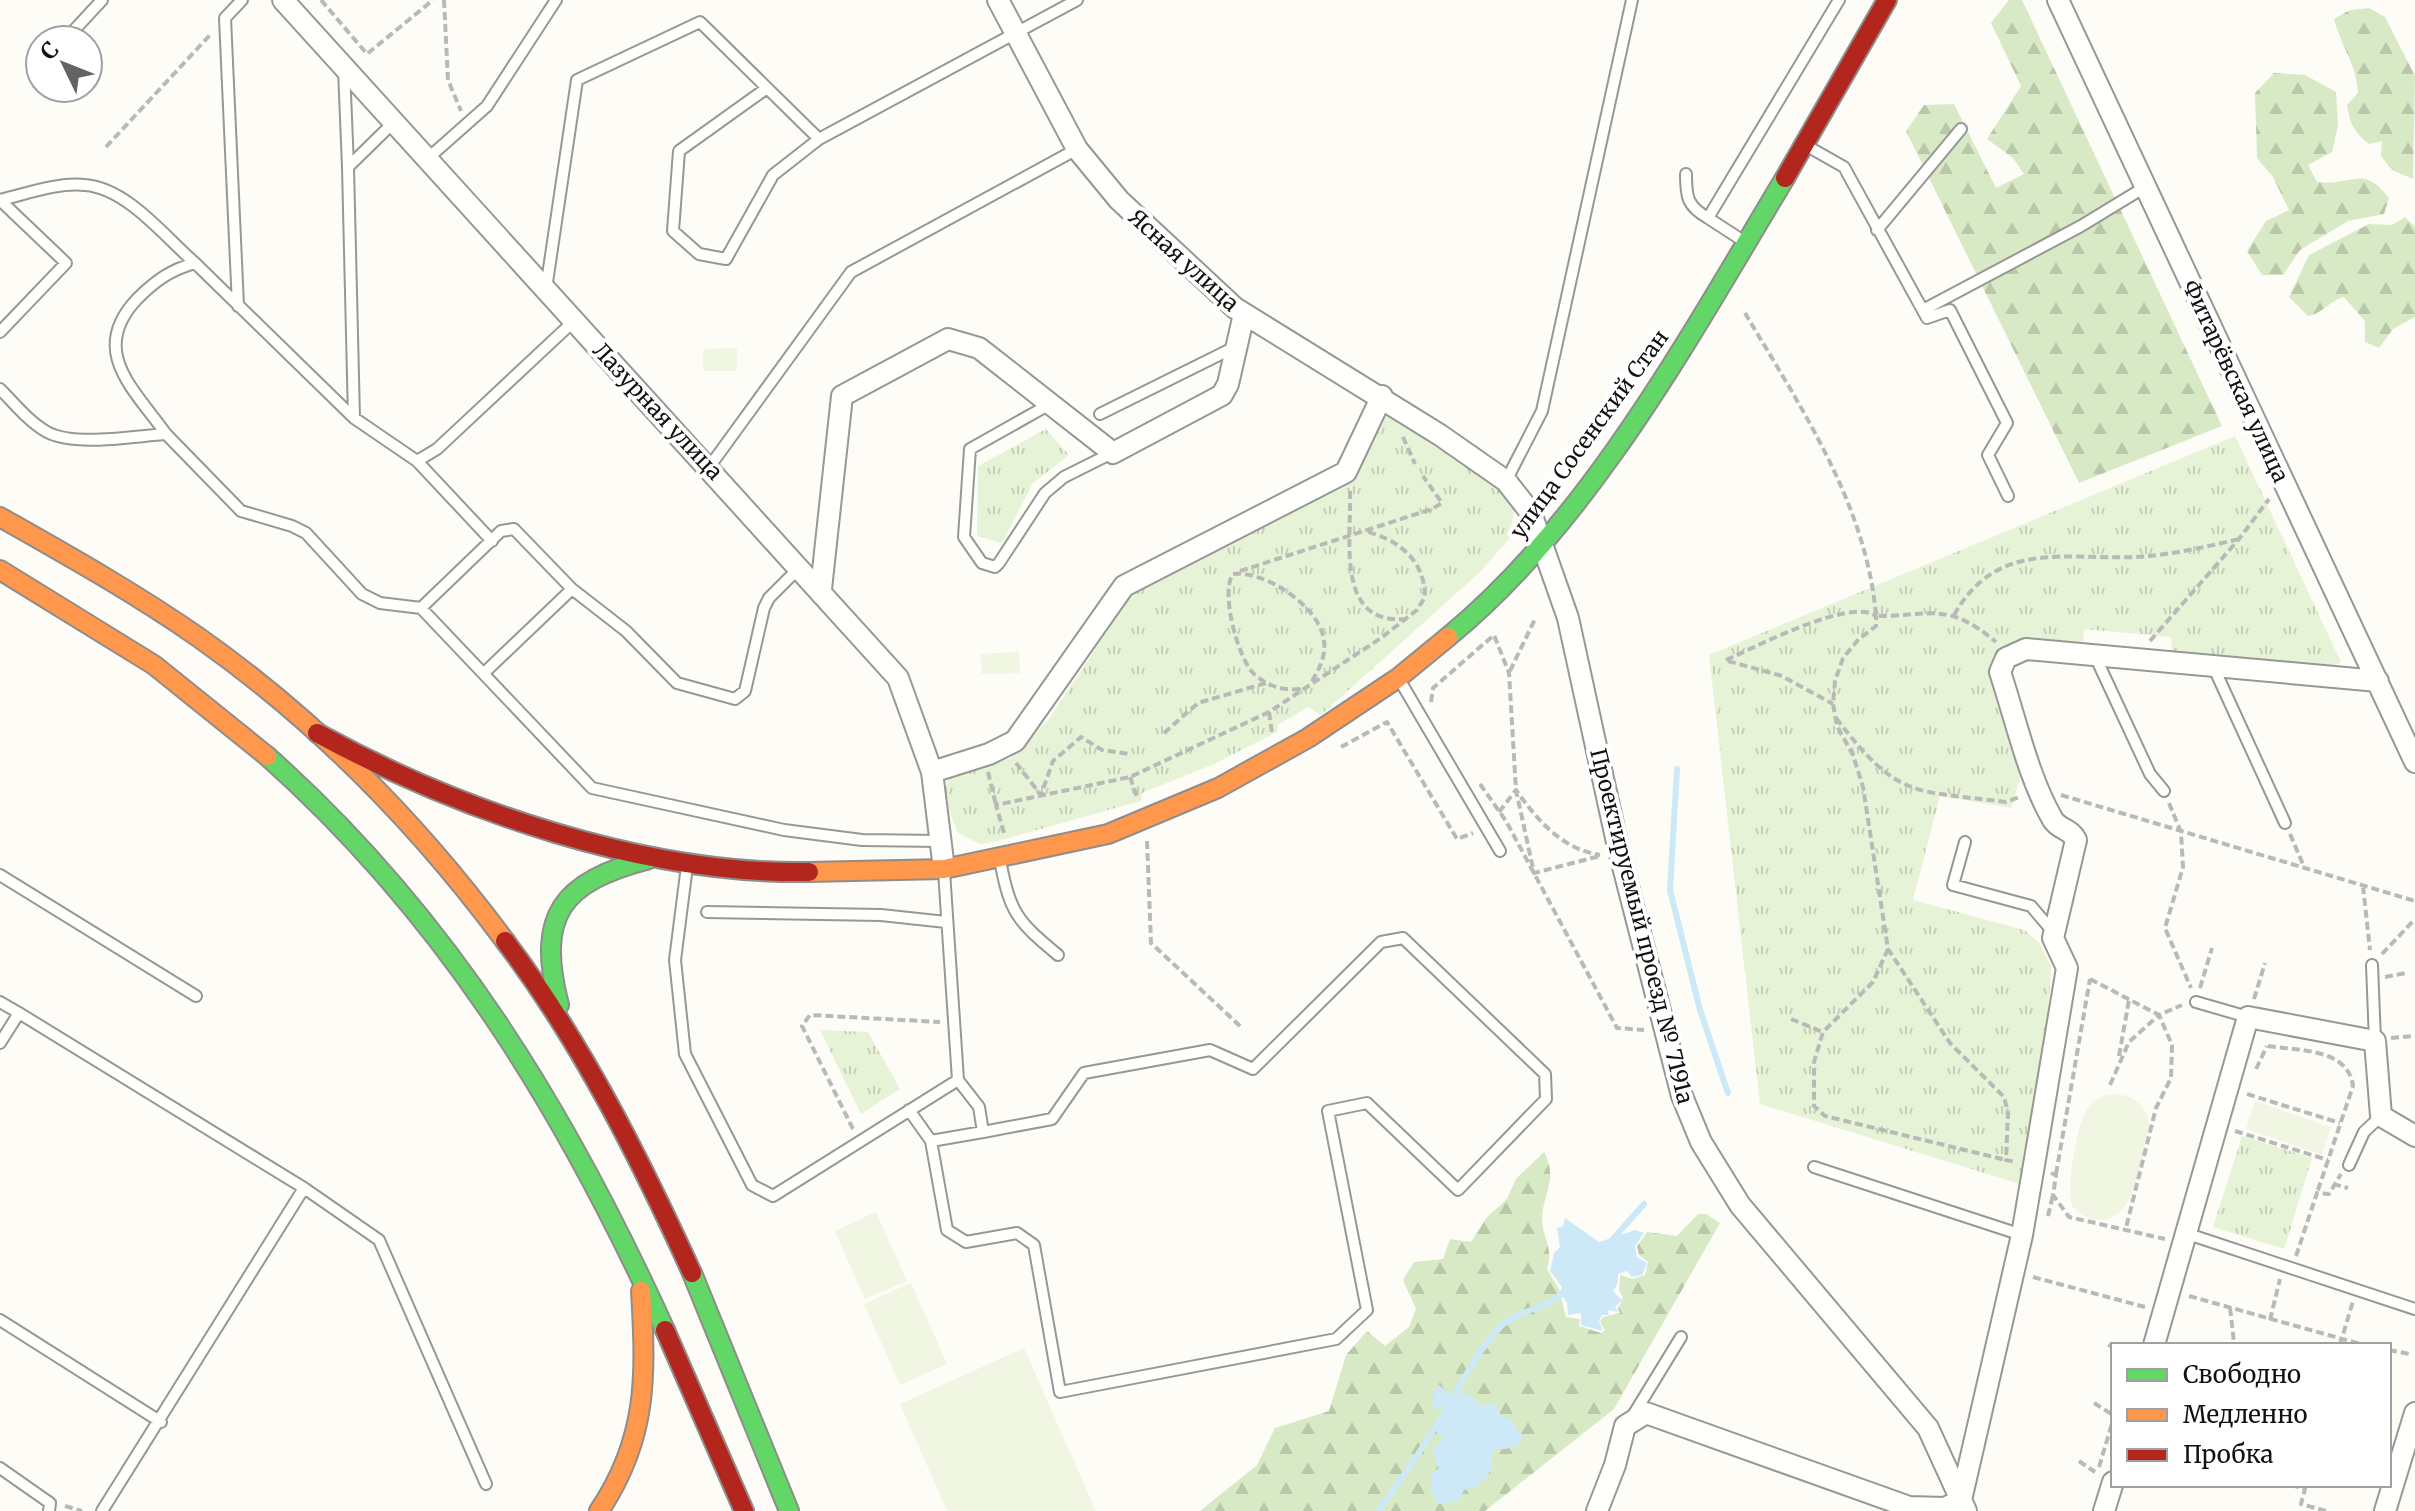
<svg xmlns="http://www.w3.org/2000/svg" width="2415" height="1511" viewBox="0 0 2415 1511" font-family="Merriweather,serif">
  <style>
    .forest { fill: url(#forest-firs) }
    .park { fill: url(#park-tufts) }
    .pitch { fill: #f0f6e1 }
    .water { fill: #cde8f7 }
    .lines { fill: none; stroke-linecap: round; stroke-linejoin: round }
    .stream { stroke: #cde8f7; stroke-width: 6 }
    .lane-casing { stroke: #979795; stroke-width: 14 }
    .street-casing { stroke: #979795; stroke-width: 24 }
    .fast-casing { stroke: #8e8d8b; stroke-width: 22 }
    .slow-casing { stroke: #8e8d8b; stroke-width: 22 }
    .jam-casing { stroke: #8e8d8b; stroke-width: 22 }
    .path { stroke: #b9b9b8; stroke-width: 4; stroke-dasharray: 8 4; stroke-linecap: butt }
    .lane { stroke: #fffffe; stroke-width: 10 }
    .street { stroke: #fffffe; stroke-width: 20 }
    .fast { stroke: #63d668; stroke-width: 18 }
    .slow { stroke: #ff974d; stroke-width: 18 }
    .jam { stroke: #b3261e; stroke-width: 18 }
    .labels { text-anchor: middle; stroke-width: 8; stroke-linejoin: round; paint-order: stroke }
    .street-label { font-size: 22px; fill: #111; stroke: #fff }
  </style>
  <defs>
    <pattern id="forest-firs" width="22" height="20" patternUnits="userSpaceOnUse" patternTransform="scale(2)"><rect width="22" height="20" fill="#d8eac5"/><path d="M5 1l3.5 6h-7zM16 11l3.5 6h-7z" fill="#b8c8a8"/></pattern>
    <pattern id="park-tufts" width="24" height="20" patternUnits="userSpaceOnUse" patternTransform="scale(2)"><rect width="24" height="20" fill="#e7f3d7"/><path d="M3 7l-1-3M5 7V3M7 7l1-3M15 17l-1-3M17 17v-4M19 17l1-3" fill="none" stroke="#c5cfb8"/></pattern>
  </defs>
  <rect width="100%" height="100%" fill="#fdfcf7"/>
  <!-- forest -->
  <path class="forest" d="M 2009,0 L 2022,0 L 2222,426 L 2079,483 L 1906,131 L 1924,105 L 1954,104 L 1996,188 L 2024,174 L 2013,158 L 1987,139 L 2021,86 L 1991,23 Z
    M 2369,8 L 2385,17 L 2415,76 L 2413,179 L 2392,170 L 2381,156 L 2382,141 L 2369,144 C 2354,132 2350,124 2347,105 L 2358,93 C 2357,65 2341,46 2334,19 L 2350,10 Z
    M 2274,73 L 2305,75 L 2336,92 L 2338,125 L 2332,152 L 2308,165 L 2317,182 C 2353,187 2362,163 2389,198 L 2384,214 L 2348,221 L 2300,250 L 2283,275 L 2262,275 L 2247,251 L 2266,221 L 2289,210 L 2273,177 L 2257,158 L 2255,93 Z
    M 2405,217 L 2415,227 L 2415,317 L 2393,329 L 2379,348 L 2365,342 L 2365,321 L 2344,297 C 2329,301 2322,314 2308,316 L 2289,297 L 2309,255 L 2369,224 L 2392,225 Z
    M 1544,1152 C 1559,1179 1542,1195 1542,1220 C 1543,1239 1554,1249 1547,1269 L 1559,1289 L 1566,1317 L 1580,1319 L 1579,1326 L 1601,1333 L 1605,1330 L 1600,1322 L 1603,1317 L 1620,1313 L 1618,1308 L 1623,1298 L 1619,1290 L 1620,1275 L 1633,1279 L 1645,1275 L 1648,1262 L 1639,1255 L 1637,1246 L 1647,1232 L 1677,1236 L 1698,1214 L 1706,1214 L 1720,1223 L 1614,1409 L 1485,1511 L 1200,1511 L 1257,1465 L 1275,1428 L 1329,1411 L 1346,1355 L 1367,1331 L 1385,1346 L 1409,1327 L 1416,1309 L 1403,1280 L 1414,1262 L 1443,1259 L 1450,1239 L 1471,1242 L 1486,1218 L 1507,1199 L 1516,1179 Z"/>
  <!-- park -->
  <path class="park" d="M 1391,407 L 1508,492 L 1515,507 L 1509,539 L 1480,572 L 1321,715 L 1308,707 L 1278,725 L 1277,732 L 1214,764 L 1142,793 L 1141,801 L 994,842 L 980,844 L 958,833 L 943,796 L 951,773 L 1011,758 L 1049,719 L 1138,585 L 1344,487 L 1360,468 Z
    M 1046,429 L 1069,455 L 1033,483 L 1002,543 L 977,536 L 978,466 Z
    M 2235,436 L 2341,662 L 2329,668 L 2172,657 L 2171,637 L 2084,629 L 2083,643 L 2030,641 L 2003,654 L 2022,772 L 2011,808 L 1940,796 L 1913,900 L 2024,930 L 2039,942 L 2051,966 L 2048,1020 L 2020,1184 L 1760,1104 L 1709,655 Z
    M 820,1030 L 868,1032 L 900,1089 L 861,1114 Z
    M 2242,1136 L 2312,1158 L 2284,1249 L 2213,1227 Z"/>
  <!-- pitch -->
  <path class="pitch" d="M 737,348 L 737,371 L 703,371 L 703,349 Z
    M 1019,652 L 1020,673 L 982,674 L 981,654 Z
    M 2114,1094 C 2136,1095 2151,1109 2149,1131 C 2141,1158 2136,1220 2100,1220 C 2089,1220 2080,1215 2073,1207 C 2065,1190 2077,1124 2087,1109 C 2093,1099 2103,1095 2114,1094 Z
    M 2255,1101 L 2331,1127 L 2322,1155 L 2246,1129 Z
    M 876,1212 L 907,1281 L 865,1299 L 835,1231 Z
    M 911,1283 L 947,1364 L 900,1385 L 864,1304 Z
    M 1024,1348 L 1096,1511 L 947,1511 L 900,1404 Z"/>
  <!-- water -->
  <path class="water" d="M 1565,1218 L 1599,1242 L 1635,1230 L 1644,1233 L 1635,1246 L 1637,1257 L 1647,1263 L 1642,1275 L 1632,1277 L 1627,1271 L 1618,1274 L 1618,1283 L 1613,1291 L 1622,1300 L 1615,1307 L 1619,1312 L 1608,1310 L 1609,1315 L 1602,1315 L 1599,1321 L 1603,1331 L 1581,1325 L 1581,1313 L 1568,1315 L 1567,1303 L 1560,1293 L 1562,1287 L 1550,1271 L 1554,1253 L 1560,1247 L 1557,1228 L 1563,1226 Z
    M 1439,1385 L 1453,1397 L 1458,1393 L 1469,1395 L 1481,1406 L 1494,1403 L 1503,1419 L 1509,1418 L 1523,1437 L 1516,1447 L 1492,1451 C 1494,1472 1486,1485 1464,1490 L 1460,1500 L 1439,1504 L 1432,1494 L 1430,1474 L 1439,1468 L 1432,1449 L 1444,1439 L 1437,1433 L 1436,1424 L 1443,1415 L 1444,1405 L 1436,1410 L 1431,1404 L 1435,1388 Z"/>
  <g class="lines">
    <!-- stream -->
    <path class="stream" d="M 1677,769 L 1670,890 L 1700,1010 L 1728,1093
      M 1612,1240 L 1644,1204
      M 1378,1511 C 1400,1481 1422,1450 1441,1418 C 1459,1388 1475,1355 1498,1329 C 1518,1308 1546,1311 1566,1290"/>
    <defs>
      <path id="lane" d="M 65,40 L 102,0
        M 344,69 L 348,167
        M 767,88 L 679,151 L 673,231 L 699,254 L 726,259 L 773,175 L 819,139
        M 1807,146 L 1844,167 L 1927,318 L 1950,310 L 2007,423 L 1988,455 L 2008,496
        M 426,160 L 487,106 L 556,0
        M 1686,174 C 1686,197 1687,206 1708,218
        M 0,200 C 26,194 58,182 85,185 C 127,188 165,237 195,263
        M 0,200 L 66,263 L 0,332
        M 1877,230 L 1961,129
        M 1745,242 L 1708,218 L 1839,0
        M 546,289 L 577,80 L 700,22 L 819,139 L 1077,0
        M 238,306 L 225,18 L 242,0
        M 1923,310 L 2081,226 L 2145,187
        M 0,389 C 15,404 29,422 47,432 C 75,447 134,436 166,434 L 241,511 L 292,526 L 306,533 L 362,594 L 380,603 L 421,608 L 592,788 L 784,830 L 862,840 L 940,841
        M 1050,404 L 970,449 L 964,537 L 982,563 L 995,567 L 999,563 L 1045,493 L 1064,477 L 1112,453
        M 1100,414 L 1235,347
        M 354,418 L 348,167 L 393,123
        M 166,434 C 134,389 88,351 137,299 C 155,281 170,270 195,263 L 354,418 L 417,461 L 492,541
        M 417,461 L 437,449 L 575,320
        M 710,466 L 851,272 L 1077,149
        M 1506,481 L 1542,411 L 1632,0
        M 421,608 L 501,531 L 514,529 L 572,589 L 626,631 L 677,683 L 735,699 L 745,691 L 764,608 L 769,598 L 799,568
        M 2095,656 L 2150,774 L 2164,791
        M 2213,666 L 2285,823
        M 484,673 L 572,589
        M 1399,679 L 1500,851
        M 1965,842 L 1953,885 L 2031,906 L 2054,933
        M 1000,860 C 1010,913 1017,921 1058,955
        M 687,866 L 675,960 L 685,1054 L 752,1185 L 773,1196 L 958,1080 L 944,871
        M 0,875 L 196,996
        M 707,912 L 881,915 L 946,922
        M 2372,965 L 2375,1041
        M 0,1002 L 19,1013
        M 2196,1002 L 2248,1017
        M 0,1043 L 19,1013 L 304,1188 L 102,1511
        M 958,1080 L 979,1107 L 983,1132 L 931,1141 L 947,1230 L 966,1242 L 1017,1233 L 1034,1245 L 1060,1392 L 1336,1339 L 1367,1310 L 1328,1111 L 1367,1103 L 1458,1190 L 1546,1099 L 1545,1074 L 1403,938 L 1381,942 L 1253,1069 L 1210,1050 L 1084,1073 L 1052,1119 L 983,1132
        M 909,1110 L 931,1141
        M 2349,1165 L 2364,1132 L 2381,1116
        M 1814,1167 L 2022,1235
        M 304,1188 L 379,1240 L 486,1484
        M 2188,1234 L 2415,1309
        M 0,1320 L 161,1422
        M 1632,1417 L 1681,1337
        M 0,1468 L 50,1503 L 49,1511"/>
      <path id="street" d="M 283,0 L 898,678 L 932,772 L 944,869
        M 998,0 L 1077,149 L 1119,200 L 1235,308 L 1440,435 L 1506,481 L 1531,513 L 1568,618 L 1618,847 L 1682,1096 L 1701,1142 L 1740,1205 L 1928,1428 L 1966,1511
        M 2058,0 L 2415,762
        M 821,589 L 842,396 L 948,339 L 979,348 L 1113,453 L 1222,395 L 1228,384 L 1244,314
        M 932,772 L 989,754 L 1015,741 L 1124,586 L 1346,472 L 1382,396
        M 2154,1345 L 2248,1017 L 2375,1041 L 2381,1116 L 2415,1136
        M 1597,1511 L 1615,1465 L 1625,1426 L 1646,1413 L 1909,1507 L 1945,1508 L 1961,1500 L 2022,1235 L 2035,1159 L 2067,968 L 2053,938 L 2076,840 C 2071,829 2060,830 2053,820 C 2028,777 2016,720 2000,672 L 2006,658 L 2026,649 L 2378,681
        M 2104,1511 L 2113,1482
        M 2385,1511 L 2415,1413"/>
      <path id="fast" d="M 1448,637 C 1589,522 1691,334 1785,178
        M 267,756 C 448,917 566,1112 665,1330
        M 559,1005 C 536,915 561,882 649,859
        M 692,1273 L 789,1511"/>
      <path id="slow" d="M 0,517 C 67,555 135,593 198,637 C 316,720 419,825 505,941
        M 0,570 L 154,665 L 267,756
        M 809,872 L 944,869 L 1108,834 L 1218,788 L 1308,738 L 1398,678 L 1448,637
        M 599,1511 C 648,1438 646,1376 641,1291"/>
      <path id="jam" d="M 1785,178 L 1887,0
        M 317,733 C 459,811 646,875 809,872
        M 505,941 C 582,1043 639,1157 692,1273
        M 665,1330 L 744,1511"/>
    </defs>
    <!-- lane casing -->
    <use href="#lane" class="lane-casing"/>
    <!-- street casing -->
    <use href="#street" class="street-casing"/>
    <!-- fast casing -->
    <use href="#fast" class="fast-casing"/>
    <!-- slow casing -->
    <use href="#slow" class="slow-casing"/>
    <!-- jam casing -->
    <use href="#jam" class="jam-casing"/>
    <!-- path -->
    <path class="path" d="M 321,0 L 367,54 L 433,0
      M 444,0 L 448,80 L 461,111
      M 106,147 L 210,35
      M 1745,313 C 1800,406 1867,505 1876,616 C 1932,616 1947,601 1996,642
      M 1403,437 L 1415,464
      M 1350,491 C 1352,536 1334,625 1405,619
      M 1240,571 L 1432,509 L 1442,503 L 1423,476
      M 1954,615 C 1997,539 2065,560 2136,557 C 2170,555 2206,547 2239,539
      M 2150,641 L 2239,539 L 2269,499
      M 1726,660 C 1754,648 1850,597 1876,616 L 1876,626 L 1858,640 L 1843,658 L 1835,681 L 1833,704 L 1837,726 L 1853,755 L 1863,787 L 1888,949 L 1950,1043 L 2004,1097 L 2008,1112 L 2006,1160 L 2016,1162
      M 1728,661 L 1782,676 L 1833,704
      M 1510,671 L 1535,619
      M 1300,689 C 1283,691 1267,686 1254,674 C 1238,659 1220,592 1233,574 C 1266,570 1321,608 1324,641 C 1326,657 1319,669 1311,683
      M 1431,702 L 1433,688 L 1494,635 L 1509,673 L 1516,790 L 1534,873 L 1600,856
      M 1269,712 L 1272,733
      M 1836,718 C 1898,799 1911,790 2006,802 L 2019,797
      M 1164,733 L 1198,703 L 1266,683
      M 1341,747 L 1387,722 L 1457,839 L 1473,833
      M 1016,763 L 1041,795 L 1053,761 L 1081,737 L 1102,750 L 1129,754
      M 988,772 L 996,805
      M 1130,777 L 1137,797
      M 1480,784 L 1506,821 L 1617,1028 L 1644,1030
      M 2061,795 L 2415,901
      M 2169,803 L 2181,832 L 2183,867 L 2165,928 L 2191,988
      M 1499,812 L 1516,790 C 1538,821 1562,849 1600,855
      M 1004,833 L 996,805 L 1130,777 L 1269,712 L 1381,638 L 1417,610 L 1425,597 C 1425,560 1398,539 1364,531
      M 2290,834 L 2305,869
      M 1147,841 L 1151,943 L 1240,1026
      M 2363,886 L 2370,950
      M 1888,949 L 1873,982 L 1823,1032 L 1814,1062 L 1814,1106 L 1825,1116 L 2006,1160
      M 2382,954 L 2415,919
      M 2385,977 L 2406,973
      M 2090,979 L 2159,1015 L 2182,1005
      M 2200,988 L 2212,948
      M 2254,999 L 2265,963
      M 1791,1019 L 1823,1032
      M 2391,1038 L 2413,1036
      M 2268,1046 C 2299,1051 2348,1048 2353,1086 L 2317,1193
      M 2119,1056 L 2129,1000
      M 2256,1069 L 2267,1046
      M 2110,1085 L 2129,1042 L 2159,1015 L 2172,1045 L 2171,1078 L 2156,1108 L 2126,1228
      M 2247,1094 L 2340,1123
      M 853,1129 L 802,1026 L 810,1015 L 940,1022
      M 2235,1131 L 2328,1160
      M 2051,1173 L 2056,1175 L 2053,1195 L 2069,1217 L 2165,1239
      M 2056,1174 L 2090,979
      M 2333,1184 L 2348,1188
      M 2048,1216 L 2053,1195
      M 2296,1256 L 2317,1193 L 2329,1194 L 2341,1174
      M 2033,1277 L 2145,1307
      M 2189,1296 L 2364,1345
      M 2230,1308 L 2234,1343
      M 2270,1320 L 2280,1279
      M 2108,1345 L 2113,1347
      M 2340,1345 L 2353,1301
      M 2389,1350 L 2410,1354
      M 2094,1403 L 2113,1415
      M 2079,1461 L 2095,1472
      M 2099,1467 L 2113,1420
      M 2291,1485 L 2305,1489 L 2301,1504 L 2326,1511
      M 65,1506 L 82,1511"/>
    <!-- lane -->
    <use href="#lane" class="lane"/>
    <!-- street -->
    <use href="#street" class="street"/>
    <!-- fast -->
    <use href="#fast" class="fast"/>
    <!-- slow -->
    <use href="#slow" class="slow"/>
    <!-- jam -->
    <use href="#jam" class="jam"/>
  </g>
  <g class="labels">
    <!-- street labels -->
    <g class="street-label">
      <text transform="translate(1184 260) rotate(42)" y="8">Ясная улица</text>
      <text transform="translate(2236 381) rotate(65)" y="8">Фитарёвская улица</text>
      <text transform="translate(658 411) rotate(47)" y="8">Лазурная улица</text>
      <text transform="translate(1589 434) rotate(-54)" y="8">улица Сосенский Стан</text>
      <text transform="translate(1642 926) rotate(76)" y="8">Проектируемый проезд № 7191а</text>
    </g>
  </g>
  <!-- legend -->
  <rect x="2111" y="1343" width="280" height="144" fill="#ffffff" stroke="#a0a0a0" stroke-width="2"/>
  <rect x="2127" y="1369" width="40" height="12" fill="#63d668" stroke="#a0a0a0" stroke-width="2"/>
  <text x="2183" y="1383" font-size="24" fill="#111111">Свободно</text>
  <rect x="2127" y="1409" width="40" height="12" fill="#ff974d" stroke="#a0a0a0" stroke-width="2"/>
  <text x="2183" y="1423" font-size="24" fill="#111111">Медленно</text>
  <rect x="2127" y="1449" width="40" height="12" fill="#b3261e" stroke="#a0a0a0" stroke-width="2"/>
  <text x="2183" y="1463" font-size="24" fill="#111111">Пробка</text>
  <!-- north arrow -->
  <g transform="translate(64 64) rotate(313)"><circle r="38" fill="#ffffff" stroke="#a0a0a0" stroke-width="2"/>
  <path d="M0-6L14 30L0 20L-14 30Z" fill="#646362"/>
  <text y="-12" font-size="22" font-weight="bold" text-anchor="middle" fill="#111111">С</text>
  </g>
</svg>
